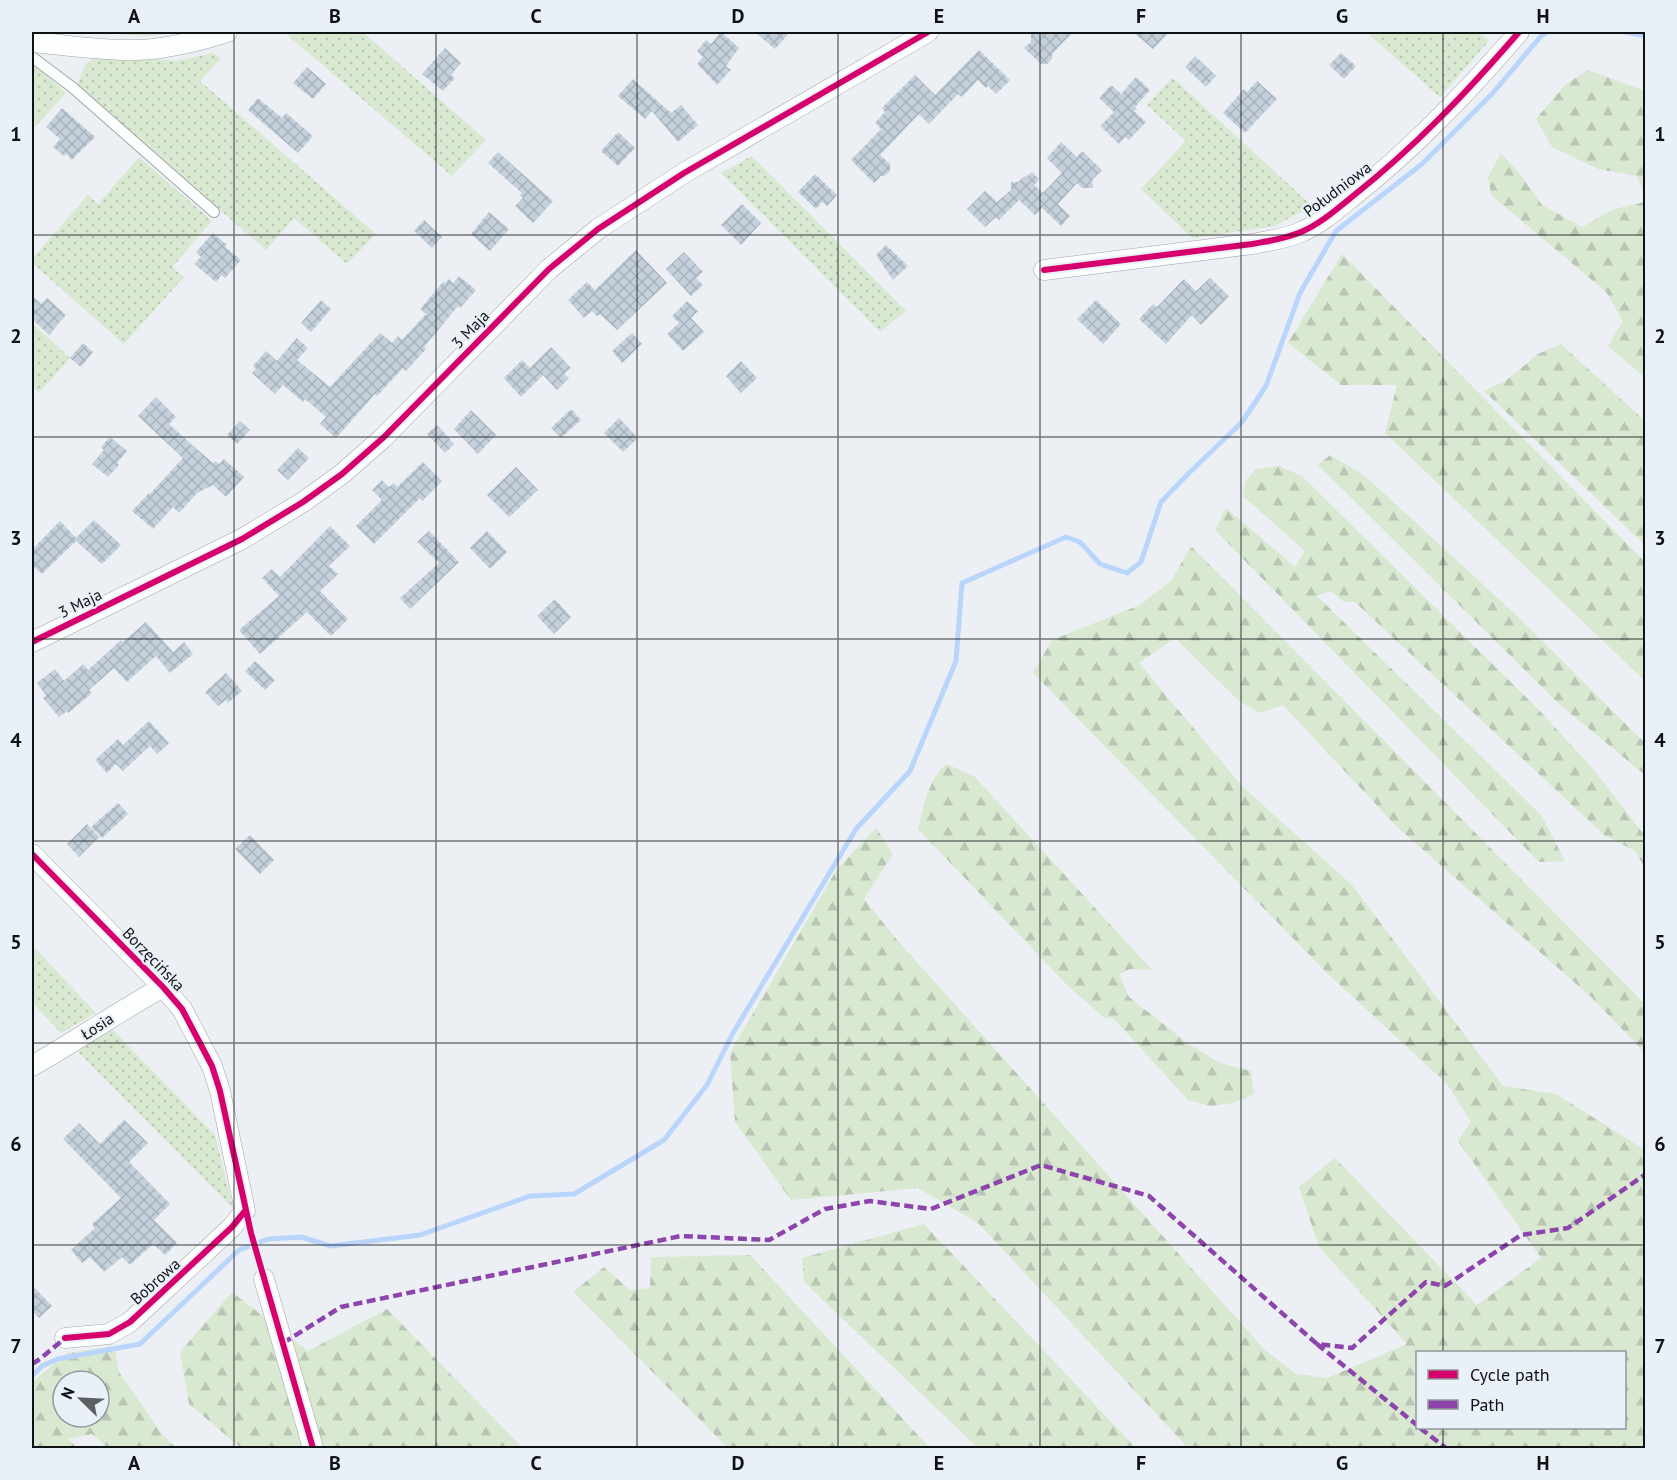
<svg xmlns="http://www.w3.org/2000/svg" width="1677" height="1480" viewBox="0 0 1677 1480" font-family="'PT Sans',sans-serif">
  <style>
    .grass { fill: url(#grass-dots) }
    .forest { fill: url(#forest-firs); fill-rule: evenodd }
    .lines { fill: none; stroke-linecap: round; stroke-linejoin: round }
    .stream { stroke: #bad5fb; stroke-width: 5 }
    .building { fill: url(#building-cross-hatch) }
    .lane-casing { stroke: #a3a6a9; stroke-width: 12 }
    .street-casing { stroke: #a3a6a9; stroke-width: 21 }
    .lane { stroke: #fcfdfd; stroke-width: 10 }
    .street { stroke: #fcfdfd; stroke-width: 20 }
    .quiet { stroke: #8e44ad; stroke-width: 4.5; stroke-dasharray: 9 4.5; stroke-linecap: butt }
    .cycleway-casing { stroke: #e9f0f7; stroke-width: 10 }
    .cycleway { stroke: #d6006c; stroke-width: 6 }
    .grid { fill: none; stroke: #0f1214; stroke-width: 1.5; stroke-opacity: 0.55 }
    .labels { text-anchor: middle; stroke-width: 4.5; stroke-linejoin: round; paint-order: stroke }
    .street-label { font-size: 16px; fill: #0f1214; stroke: #e9f0f7 }
    .neatline { fill: none; stroke: #0f1214; stroke-width: 2 }
    .grid-label { font-size: 20px; text-anchor: middle; font-weight: bold; fill: #0f1214 }
  </style>
  <defs>
    <pattern id="grass-dots" width="8" height="8" patternUnits="userSpaceOnUse" patternTransform="scale(1.5)"><rect width="8" height="8" fill="#d9e8d1"/><path d="M2 2h.1M6 6h.1" fill="none" stroke="#b9c6b3" stroke-width="1.8" stroke-linecap="round"/></pattern>
    <pattern id="forest-firs" width="22" height="20" patternUnits="userSpaceOnUse" patternTransform="scale(1.5)"><rect width="22" height="20" fill="#d9e8d1"/><path d="M5 1l3.5 6h-7zM16 11l3.5 6h-7z" fill="#b9c6b3"/></pattern>
    <pattern id="building-cross-hatch" width="8" height="8" patternUnits="userSpaceOnUse" patternTransform="scale(1.5)"><rect width="8" height="8" fill="#c4d0db"/><path d="M0 0l8 8M0 8l8-8" fill="none" stroke="#a7b2bb"/></pattern>
  </defs>
  <rect width="100%" height="100%" fill="#ecf0f4"/>
  <!-- grass -->
  <path class="grass" d="M 79,32 L 184,32 L 148,36 Z
    M 284,32 L 363,32 L 486,140 L 452,176 Z
    M 1366,32 L 1478,32 L 1489,41 L 1440,97 Z
    M 213,53 L 221,58 L 200,81 L 376,234 L 347,264 L 294,218 L 266,250 L 77,85 L 85,66 L 96,55 L 110,54 L 177,61 Z
    M 32,63 L 66,93 L 32,130 Z
    M 1172,78 L 1173,78 L 1312,206 L 1275,226 L 1192,238 L 1141,189 L 1186,141 L 1147,105 Z
    M 752,156 L 906,311 L 880,332 L 721,173 Z
    M 139,157 L 212,221 L 172,267 L 184,277 L 124,344 L 32,263 L 32,259 L 88,195 L 98,204 Z
    M 32,323 L 70,358 L 39,393 L 32,386 Z
    M 32,945 L 96,1013 L 61,1033 L 32,1002 Z
    M 107,1024 L 215,1135 L 233,1208 L 79,1053 L 82,1042 Z"/>
  <!-- forest -->
  <path class="forest" d="M 1588,70 L 1645,91 L 1645,197 L 1637,176 L 1598,169 L 1552,147 L 1536,119 L 1565,85 Z
    M 1501,153 L 1520,174 L 1542,205 L 1582,227 L 1614,209 L 1645,202 L 1645,378 L 1608,346 L 1623,321 L 1606,292 L 1491,195 L 1488,177 Z
    M 1342,254 L 1645,562 L 1645,681 L 1385,433 L 1397,385 L 1341,385 L 1288,343 Z
    M 1561,344 L 1645,421 L 1645,545 L 1484,391 L 1508,379 L 1538,354 Z
    M 1330,455 L 1364,475 L 1514,613 L 1645,743 L 1645,775 L 1559,704 L 1318,465 Z
    M 1279,466 L 1302,476 L 1538,709 L 1595,771 L 1645,836 L 1645,868 L 1635,851 L 1604,835 L 1355,602 L 1344,602 L 1331,591 L 1317,596 L 1542,816 L 1565,861 L 1539,862 L 1215,530 L 1226,508 L 1295,567 L 1305,551 L 1243,496 L 1245,482 L 1256,469 Z
    M 1191,546 L 1645,1004 L 1645,1053 L 1590,996 L 1398,828 L 1283,705 L 1260,713 L 1239,701 L 1175,638 L 1139,663 L 1242,786 L 1352,885 L 1503,1086 L 1556,1094 L 1645,1150 L 1645,1448 L 1188,1448 L 978,1223 L 918,1188 L 791,1200 L 735,1122 L 730,1053 L 837,869 L 876,828 L 893,854 L 864,899 L 897,940 L 1265,1350 L 1296,1374 L 1327,1378 L 1407,1344 L 1319,1247 L 1299,1187 L 1335,1158 L 1477,1305 L 1541,1258 L 1458,1141 L 1471,1122 L 1447,1084 L 1328,974 L 1033,673 L 1052,640 L 1140,605 L 1171,581 ZM 1418,1352 L 1624,1352 L 1624,1428 L 1418,1428 Z
    M 946,764 L 974,776 L 1152,970 L 1130,969 L 1119,974 L 1129,997 L 1190,1045 L 1220,1063 L 1251,1071 L 1254,1094 L 1233,1103 L 1211,1106 L 1188,1100 L 1114,1019 L 1103,1017 L 1067,985 L 918,829 C 923,807 929,779 946,764 Z
    M 924,1224 L 1136,1448 L 978,1448 L 804,1282 L 802,1258 Z
    M 750,1255 L 930,1448 L 728,1448 L 573,1292 L 604,1267 L 630,1290 L 650,1288 L 651,1257 Z
    M 232,1292 L 308,1351 L 387,1309 L 523,1448 L 241,1448 L 189,1404 L 180,1352 Z
    M 114,1346 L 119,1372 L 162,1434 L 176,1448 L 108,1448 L 92,1434 L 68,1439 L 77,1448 L 32,1448 L 32,1382 L 67,1353 ZM 63,1381 L 99,1381 L 99,1417 L 63,1417 Z"/>
  <g class="lines">
    <!-- stream -->
    <path class="stream" d="M 1625,32 L 1646,36
      M 32,1376 L 42,1366 L 58,1359 L 140,1344 L 239,1250 L 268,1239 L 301,1237 L 331,1246 L 420,1235 L 530,1196 L 574,1194 L 664,1140 L 707,1085 L 733,1033 L 856,829 L 910,771 L 956,661 L 962,583 L 1066,537 L 1080,542 L 1100,564 L 1127,573 L 1141,562 L 1161,502 L 1189,473 L 1242,422 L 1266,386 L 1300,293 L 1336,231 L 1422,164 L 1491,95 L 1542,35 L 1548,32"/>
  </g>
  <!-- building -->
  <path class="building" d="M 721,32 L 739,48 L 726,66 L 731,70 L 717,85 L 697,64 L 703,57 L 697,51 L 706,40 L 711,44 Z
    M 755,32 L 790,32 L 775,49 Z
    M 1031,32 L 1073,32 L 1052,54 L 1052,59 L 1047,64 L 1041,64 L 1024,48 L 1031,42 Z
    M 1133,32 L 1169,32 L 1153,49 Z
    M 445,48 L 461,63 L 451,75 L 455,78 L 443,91 L 422,74 Z
    M 979,50 L 1010,80 L 996,94 L 988,86 L 986,88 L 978,80 L 962,97 L 958,94 L 929,124 L 919,114 L 880,155 L 890,164 L 890,171 L 886,175 L 881,176 L 874,183 L 851,160 L 881,129 L 875,123 L 885,112 L 882,108 L 915,75 L 935,95 Z
    M 1341,53 L 1356,66 L 1344,79 L 1329,65 Z
    M 1195,56 L 1216,76 L 1206,87 L 1185,67 Z
    M 307,67 L 326,84 L 313,99 L 293,83 Z
    M 1136,77 L 1150,90 L 1135,107 L 1137,109 L 1134,111 L 1146,122 L 1129,140 L 1125,137 L 1119,144 L 1100,126 L 1114,112 L 1099,98 L 1111,85 L 1121,94 Z
    M 633,79 L 671,113 L 681,105 L 698,125 L 678,142 L 652,111 L 645,119 L 618,96 Z
    M 1257,81 L 1277,99 L 1245,133 L 1223,113 L 1244,89 L 1247,92 Z
    M 258,98 L 282,118 L 286,113 L 313,136 L 298,153 L 248,110 Z
    M 62,108 L 95,137 L 72,160 L 66,154 L 64,156 L 53,147 L 60,139 L 46,127 Z
    M 618,132 L 635,148 L 618,166 L 601,151 Z
    M 1061,142 L 1077,157 L 1082,151 L 1102,170 L 1092,180 L 1093,188 L 1082,188 L 1077,183 L 1058,204 L 1070,216 L 1061,226 L 1042,208 L 1035,215 L 1019,200 L 999,220 L 996,217 L 985,227 L 967,209 L 985,191 L 997,202 L 1011,190 L 1011,182 L 1018,182 L 1025,176 L 1026,177 L 1032,172 L 1039,179 L 1034,185 L 1043,193 L 1062,173 L 1047,158 Z
    M 498,152 L 553,201 L 533,223 L 515,206 L 523,198 L 520,195 L 522,193 L 488,163 Z
    M 815,174 L 837,195 L 827,206 L 822,202 L 816,209 L 798,192 Z
    M 742,204 L 761,223 L 741,245 L 721,225 Z
    M 489,212 L 509,229 L 490,251 L 471,234 Z
    M 424,220 L 442,237 L 432,248 L 414,231 Z
    M 213,233 L 227,245 L 225,247 L 241,260 L 225,278 L 222,275 L 216,282 L 194,264 L 201,257 L 196,252 Z
    M 886,245 L 908,266 L 893,280 L 876,255 Z
    M 636,250 L 667,283 L 617,330 L 600,314 L 597,316 L 592,311 L 584,318 L 568,300 L 587,282 L 595,290 Z
    M 684,252 L 703,272 L 696,278 L 703,285 L 691,296 L 666,269 Z
    M 459,276 L 476,290 L 460,308 L 458,306 L 424,347 L 426,349 L 406,371 L 403,368 L 377,396 L 375,394 L 336,438 L 320,424 L 326,417 L 305,399 L 303,402 L 283,385 L 275,394 L 252,373 L 256,369 L 253,366 L 266,351 L 277,361 L 297,338 L 308,348 L 297,360 L 330,387 L 380,333 L 392,343 L 398,336 L 402,340 L 426,314 L 420,309 L 443,282 L 445,283 L 449,279 L 453,283 Z
    M 1210,278 L 1229,296 L 1201,325 L 1192,315 L 1166,344 L 1139,319 L 1153,304 L 1157,307 L 1184,279 L 1196,291 Z
    M 32,296 L 41,304 L 47,298 L 66,315 L 49,335 L 32,319 Z
    M 321,300 L 331,309 L 311,332 L 301,323 Z
    M 1096,300 L 1121,324 L 1103,344 L 1077,319 Z
    M 687,301 L 698,311 L 691,318 L 704,332 L 683,351 L 667,334 L 679,323 L 672,316 Z
    M 632,333 L 642,344 L 622,363 L 612,351 Z
    M 83,343 L 93,352 L 81,367 L 70,358 Z
    M 551,347 L 571,368 L 564,374 L 569,378 L 557,390 L 543,375 L 521,397 L 504,378 L 522,360 L 530,368 Z
    M 741,361 L 757,378 L 741,393 L 726,376 Z
    M 156,397 L 176,417 L 169,424 L 192,445 L 213,463 L 215,461 L 219,464 L 224,459 L 244,477 L 226,497 L 213,485 L 197,493 L 179,513 L 173,507 L 153,529 L 132,511 L 149,493 L 150,494 L 183,458 L 138,416 Z
    M 571,409 L 581,420 L 561,438 L 551,428 Z
    M 471,410 L 496,435 L 478,454 L 454,429 Z
    M 619,418 L 638,438 L 623,452 L 604,433 Z
    M 240,421 L 250,430 L 237,444 L 227,435 Z
    M 437,425 L 454,444 L 445,453 L 427,434 Z
    M 110,437 L 127,451 L 117,463 L 119,465 L 108,477 L 92,464 L 104,450 L 101,447 Z
    M 298,448 L 309,458 L 288,480 L 277,470 Z
    M 423,462 L 442,481 L 422,501 L 420,498 L 374,544 L 356,526 L 382,500 L 372,490 L 382,480 L 389,487 L 394,483 L 397,487 Z
    M 516,467 L 538,490 L 509,517 L 487,495 Z
    M 94,520 L 121,545 L 102,564 L 76,541 L 42,574 L 32,565 L 32,550 L 60,521 L 76,538 Z
    M 330,526 L 350,546 L 329,566 L 338,574 L 320,591 L 348,619 L 331,636 L 307,612 L 260,654 L 239,630 L 279,596 L 262,578 L 272,569 L 280,577 Z
    M 429,531 L 459,562 L 410,609 L 400,598 L 439,563 L 417,542 Z
    M 487,531 L 507,552 L 490,569 L 470,548 Z
    M 555,599 L 571,617 L 554,634 L 537,616 Z
    M 146,622 L 173,652 L 184,642 L 193,654 L 170,673 L 156,656 L 127,682 L 114,668 L 89,690 L 92,693 L 68,713 L 67,711 L 59,717 L 43,698 L 46,695 L 37,683 L 55,669 L 64,681 L 83,664 L 88,670 L 121,640 L 123,642 Z
    M 255,661 L 275,680 L 265,690 L 245,671 Z
    M 226,673 L 242,691 L 228,703 L 226,700 L 218,706 L 205,692 Z
    M 149,721 L 169,743 L 157,754 L 150,746 L 123,771 L 116,764 L 107,773 L 95,760 L 118,739 L 123,745 Z
    M 118,803 L 128,814 L 102,838 L 91,827 Z
    M 87,824 L 99,837 L 79,857 L 67,844 Z
    M 250,835 L 274,860 L 260,874 L 235,849 Z
    M 124,1120 L 148,1143 L 129,1162 L 170,1204 L 154,1220 L 177,1243 L 165,1255 L 153,1244 L 130,1265 L 122,1257 L 104,1272 L 90,1257 L 82,1263 L 71,1250 L 95,1228 L 92,1224 L 121,1198 L 63,1139 L 79,1123 L 100,1144 Z
    M 32,1285 L 52,1306 L 39,1318 L 32,1311 Z"/>
  <g class="lines">
    <defs>
      <path id="lane" d="M 32,57 L 72,87 L 214,212"/>
      <path id="street" d="M 32,42 C 66,45 102,51 137,50 C 162,50 203,40 227,32
        M 1044,270 L 1252,244 C 1268,241 1285,239 1301,232 C 1320,224 1337,209 1353,196 C 1415,147 1468,91 1519,32
        M 32,642 L 242,539 L 303,502 L 342,474 L 384,437 L 549,269 L 598,229 L 684,173 L 928,32
        M 32,854 L 163,987 L 182,1009 L 212,1066 L 220,1091 L 245,1211 L 232,1227 L 130,1322 L 109,1334 L 65,1338
        M 32,1066 C 76,1041 118,1012 163,987
        M 264,1279 L 313,1448"/>
    </defs>
    <!-- lane casing -->
    <use href="#lane" class="lane-casing"/>
    <!-- street casing -->
    <use href="#street" class="street-casing"/>
    <!-- lane -->
    <use href="#lane" class="lane"/>
    <!-- street -->
    <use href="#street" class="street"/>
    <!-- quiet -->
    <path class="quiet" d="M 283,1343 L 341,1307 L 681,1236 L 769,1240 L 825,1209 L 870,1201 L 931,1209 L 1041,1165 L 1149,1196 L 1317,1344 L 1352,1348 L 1426,1282 L 1445,1286 L 1521,1235 L 1568,1228 L 1646,1174
      M 1317,1344 L 1418,1426
      M 32,1364 L 40,1359 L 65,1338
      M 1420,1428 L 1446,1448"/>
    <defs>
      <path id="cycleway" d="M 1044,270 L 1252,244 C 1268,241 1285,239 1301,232 C 1320,224 1337,209 1353,196 C 1415,147 1468,91 1519,32
        M 32,642 L 242,539 L 303,502 L 342,474 L 384,437 L 549,269 L 598,229 L 684,173 L 928,32
        M 32,854 L 163,987 L 182,1009 L 212,1066 L 220,1091 L 251,1233 L 313,1448
        M 65,1338 L 109,1334 L 130,1322 L 232,1227 L 245,1211"/>
    </defs>
    <!-- cycleway casing -->
    <use href="#cycleway" class="cycleway-casing"/>
    <!-- cycleway -->
    <use href="#cycleway" class="cycleway"/>
  </g>
  <!-- grid -->
  <path class="grid" d="M 234,32 L 234,1448M 436,32 L 436,1448M 637,32 L 637,1448M 838,32 L 838,1448M 1040,32 L 1040,1448M 1241,32 L 1241,1448M 1443,32 L 1443,1352M 32,235 L 1646,235M 32,437 L 1646,437M 32,639 L 1646,639M 32,841 L 1646,841M 32,1043 L 1646,1043M 32,1245 L 1646,1245M 1443,1428 L 1443,1448"/>
  <g class="labels">
    <!-- street labels -->
    <g class="street-label">
      <text transform="translate(1337 189) rotate(-37)" y="6">Południowa</text>
      <text transform="translate(470 329) rotate(-46)" y="6">3 Maja</text>
      <text transform="translate(80 603) rotate(-26)" y="6">3 Maja</text>
      <text transform="translate(154 959) rotate(46)" y="6">Borzęcińska</text>
      <text transform="translate(97 1026) rotate(-33)" y="6">Łosia</text>
      <text transform="translate(155 1281) rotate(-42)" y="6">Bobrowa</text>
    </g>
  </g>
  <!-- border -->
  <rect width="1677" height="1480" fill="none" stroke="#e9f0f7" stroke-width="66"/>
  <!-- legend -->
  <rect x="1416" y="1351" width="210" height="78" fill="#e9f0f7" stroke="#92979c" stroke-width="1.5"/>
  <rect x="1428" y="1370" width="30" height="9" fill="#d6006c" stroke="#92979c" stroke-width="1.5"/>
  <text x="1470" y="1381" font-size="18" fill="#0f1214">Cycle path</text>
  <rect x="1428" y="1400" width="30" height="9" fill="#8e44ad" stroke="#92979c" stroke-width="1.5"/>
  <text x="1470" y="1411" font-size="18" fill="#0f1214">Path</text>
  <!-- north arrow -->
  <g transform="translate(81 1399) rotate(294)"><circle r="28" fill="#e9f0f7" stroke="#92979c" stroke-width="1.5"/>
  <path d="M0-4.5L10 22L0 15L-10 22Z" fill="#5c6062"/>
  <text y="-9" font-size="16" font-weight="bold" text-anchor="middle" fill="#0f1214">N</text>
  </g>
  <rect x="33" y="33" width="1611" height="1414" class="neatline"/>
  <g class="grid-label">
    <text x="134" y="23">A</text>
    <text x="335" y="23">B</text>
    <text x="536" y="23">C</text>
    <text x="738" y="23">D</text>
    <text x="939" y="23">E</text>
    <text x="1141" y="23">F</text>
    <text x="1342" y="23">G</text>
    <text x="1543" y="23">H</text>
    <text x="16" y="141">1</text>
    <text x="1660" y="141">1</text>
    <text x="16" y="343">2</text>
    <text x="1660" y="343">2</text>
    <text x="16" y="545">3</text>
    <text x="1660" y="545">3</text>
    <text x="16" y="747">4</text>
    <text x="1660" y="747">4</text>
    <text x="16" y="949">5</text>
    <text x="1660" y="949">5</text>
    <text x="16" y="1151">6</text>
    <text x="1660" y="1151">6</text>
    <text x="16" y="1353">7</text>
    <text x="1660" y="1353">7</text>
    <text x="134" y="1470">A</text>
    <text x="335" y="1470">B</text>
    <text x="536" y="1470">C</text>
    <text x="738" y="1470">D</text>
    <text x="939" y="1470">E</text>
    <text x="1141" y="1470">F</text>
    <text x="1342" y="1470">G</text>
    <text x="1543" y="1470">H</text>
  </g>
</svg>
